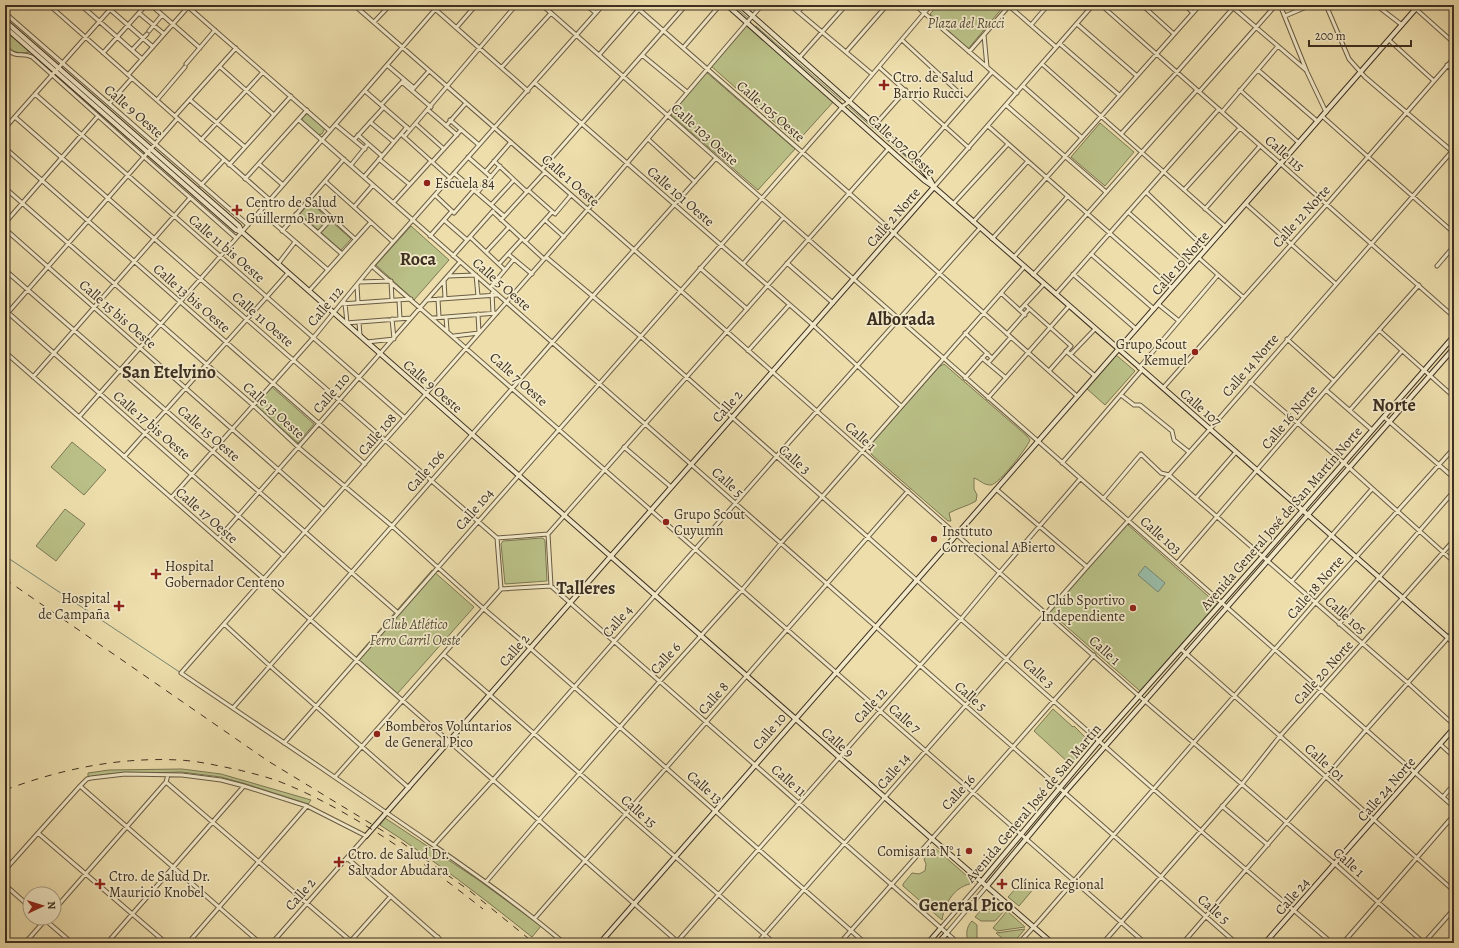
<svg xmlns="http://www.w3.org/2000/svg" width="1459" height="948" viewBox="0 0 1459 948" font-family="Alegreya,serif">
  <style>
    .green { fill: #bac188; stroke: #7c7854 }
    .water { fill: #99bca8; stroke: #748472 }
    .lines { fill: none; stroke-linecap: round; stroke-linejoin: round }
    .stream { stroke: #748472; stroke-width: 1 }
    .street-casing { stroke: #695b44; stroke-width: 5 }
    .secondary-casing { stroke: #3d2f21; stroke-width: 6 }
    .street { stroke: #f3eac9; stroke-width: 3 }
    .secondary { stroke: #f3eac9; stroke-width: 4 }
    .rail { stroke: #3d2f21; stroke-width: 1; stroke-dasharray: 7 7; stroke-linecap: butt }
    .poi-dot { fill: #8f2418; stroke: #f3eac9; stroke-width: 1.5 }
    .labels { text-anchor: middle; stroke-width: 3.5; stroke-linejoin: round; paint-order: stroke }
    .park-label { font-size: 14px; font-style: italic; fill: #564c36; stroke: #f3eac9 }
    .poi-label { font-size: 14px; fill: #3d2f21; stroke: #f3eac9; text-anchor: start }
    .street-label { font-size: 14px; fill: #3d2f21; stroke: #f3eac9 }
    .district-label { font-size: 18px; font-weight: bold; fill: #3d2f21; stroke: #f3eac9 }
  </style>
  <rect width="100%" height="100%" fill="#eddeac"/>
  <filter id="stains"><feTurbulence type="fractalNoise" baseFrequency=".005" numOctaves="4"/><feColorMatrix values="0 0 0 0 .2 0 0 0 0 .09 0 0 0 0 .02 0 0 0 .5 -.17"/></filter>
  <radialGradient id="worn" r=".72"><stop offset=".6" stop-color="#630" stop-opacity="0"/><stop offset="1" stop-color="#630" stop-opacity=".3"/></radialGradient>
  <!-- green -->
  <path class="green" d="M 938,5 L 1001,5 L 1003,7 L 968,49 L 930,14 Z
    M 745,24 L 834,101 L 797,142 L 711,66 Z
    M 5,30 L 30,52 C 17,54 15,53 5,44 Z
    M 706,72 L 795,149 L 758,190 L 671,115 Z
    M 308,113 L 324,128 L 324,130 L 322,134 L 318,135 L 302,121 L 302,118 Z
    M 1100,123 L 1134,152 L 1105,186 L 1071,157 Z
    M 310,202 L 351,239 L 341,250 L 300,214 Z
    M 411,226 L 449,260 L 414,300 L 376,265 Z
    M 1116,355 L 1135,371 L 1105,405 L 1086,388 Z
    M 944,364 L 1027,436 L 1030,440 C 1027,448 999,484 991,485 C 983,485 980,480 974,478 L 974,489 L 977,495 L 976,501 C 968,506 958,508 949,513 L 951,521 L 948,521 L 872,455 L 870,452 L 870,445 L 939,367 Z
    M 272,387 L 314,424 L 298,443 L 256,406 Z
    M 72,442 L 106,470 L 84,495 L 51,467 Z
    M 65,509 L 85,524 L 56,561 L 36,546 Z
    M 1127,524 L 1217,604 L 1140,691 L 1050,612 Z
    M 542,538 L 544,539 L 545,541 L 547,581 L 505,584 L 501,544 L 503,541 Z
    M 432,570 L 474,607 L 397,694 L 356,657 Z
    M 1053,709 L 1073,727 L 1074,726 L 1090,742 L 1070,764 L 1034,731 Z
    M 182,769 L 221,774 L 311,800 L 308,804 L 243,783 L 221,777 L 182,772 L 109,774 L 88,777 L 88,773 L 109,770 Z
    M 385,818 L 477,879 L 541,926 L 532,937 C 483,898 433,859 380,825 Z
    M 933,848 L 935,848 L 975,883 C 955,885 945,902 942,920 L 903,886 L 903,884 L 912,873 L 919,874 L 925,871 L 926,864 L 924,859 Z
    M 1025,878 L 1035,887 L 1019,906 L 1008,897 Z
    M 1003,908 L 1005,910 L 995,921 L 981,921 L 975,917 L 981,910 Z
    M 1007,911 L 1025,927 L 997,931 L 993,928 Z
    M 972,921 L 977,925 L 977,938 L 979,943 L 968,943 C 966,934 966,927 972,921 Z
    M 1025,929 L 1013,943 L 1008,943 L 996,933 Z"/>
  <!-- water -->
  <path class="water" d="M 1145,566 L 1165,583 L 1158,592 L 1138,575 Z"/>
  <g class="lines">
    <!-- stream -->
    <path class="stream" d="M 733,5 L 748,18
      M 756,26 L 841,100
      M 849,107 L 921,170
      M 5,556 L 181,673"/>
    <defs>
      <path id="street" d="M 49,5 L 270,200
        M 105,5 L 153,47
        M 151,5 L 200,48
        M 186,5 L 330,131
        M 354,5 L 680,290 L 1139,696 L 1335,864 L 1424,943
        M 542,5 L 1454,807
        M 586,5 L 596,13
        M 634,5 L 849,193 L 1077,396
        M 677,5 L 682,9
        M 790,5 L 872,74
        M 915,5 L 1017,93
        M 1008,5 L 1056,47
        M 1101,5 L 1454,317
        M 1142,5 L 1174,34
        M 1185,5 L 1193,13
        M 1230,5 L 1306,70
        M 1280,5 L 1307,72 L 1326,112
        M 1326,5 L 1349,59 L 1365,77 L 1454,153
        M 1376,5 L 1402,25
        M 83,7 L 142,59
        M 435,9 L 528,91
        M 1416,9 L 1454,43
        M 798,12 L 804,5
        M 5,13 L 248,225
        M 139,13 L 164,34
        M 1285,16 L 1311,5
        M 374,22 L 390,5
        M 1077,24 L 1137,76
        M 1031,25 L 1048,5
        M 457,27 L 476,5
        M 149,31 L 162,15
        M 984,35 L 987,67
        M 902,40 L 967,100
        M 1389,40 L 1434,81
        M 1060,44 L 1119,95
        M 5,48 C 17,59 21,52 32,57 L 144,157 L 236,238
        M 683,48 L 720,5
        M 132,50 L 147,34
        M 846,52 L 887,5
        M 969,52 L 1009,6
        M 103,53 L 146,5
        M 599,55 L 639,9
        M 642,55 L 687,92
        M 799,58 L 846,5
        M 186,64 L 215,30
        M 1042,64 L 1226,227
        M 387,65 L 414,88
        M 1447,65 L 1454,71
        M 220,67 L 274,115
        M 502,67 L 551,13
        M 879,67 L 969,148
        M 1258,70 L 1317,121
        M 128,75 L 188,7
        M 402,82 L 431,107
        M 535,83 L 813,325 L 901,406
        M 1023,86 L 1081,137
        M 413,89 L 429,71
        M 1240,90 L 1299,143
        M 365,91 L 410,130
        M 1199,92 L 1275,6
        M 35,94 L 405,418
        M 157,100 L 185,67
        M 190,100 L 245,147
        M 109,104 L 132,78
        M 381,105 L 403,81
        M 1006,105 L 1106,192
        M 428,110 L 457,135
        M 1222,112 L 1278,46
        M 175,116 L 236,48
        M 1322,116 L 1454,233
        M 15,117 L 497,538 L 548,534
        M 299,120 L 1236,943
        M 450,120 L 479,145
        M 370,122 L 394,142
        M 416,124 L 444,149
        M 336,125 L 365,149
        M 875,125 L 906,90
        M 446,126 L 466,103
        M 988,126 L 1172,288
        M 5,128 L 114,5
        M 401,134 L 450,178
        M 1121,134 L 1177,72 L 1233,8
        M 358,135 L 382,156
        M 404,137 L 516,5
        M 648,139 L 695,182
        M 201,140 L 263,72
        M 354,140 L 384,107
        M 5,148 L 365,464
        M 468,157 L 491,177
        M 379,159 L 409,184
        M 915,160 L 992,72
        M 494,161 L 527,192
        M 432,162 L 461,130
        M 259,164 L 283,185
        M 229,165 L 291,96
        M 351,165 L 368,144
        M 542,169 L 686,5
        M 485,172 L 511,142
        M 454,173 L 504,216
        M 364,177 L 407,127
        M 245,179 L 307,110
        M 325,181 L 393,242
        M 201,185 L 224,160
        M 934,187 L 1093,5
        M 5,188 L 253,405 L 298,447 L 392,526 L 484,609 L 530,648 L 865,943
        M 528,190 L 555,214 L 571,195
        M 1184,190 L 1240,128
        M 1146,192 L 1206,249
        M 477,193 L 500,166
        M 435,195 L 454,213 L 474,190
        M 310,198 L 355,239
        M 393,203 L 431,161
        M 953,204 L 1008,144
        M 1246,204 L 1336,284
        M 491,205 L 514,180
        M 354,207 L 373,185
        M 1205,209 L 1260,146
        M 260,211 L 328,270
        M 493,212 L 544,259
        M 1128,212 L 1190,267
        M 296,214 L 342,254
        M 444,220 L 467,240
        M 501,220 L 545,172
        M 545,220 L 564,237
        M 973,222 L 1028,161
        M 5,223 L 98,116
        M 5,229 L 324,510
        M 282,231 L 344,159
        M 318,233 L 332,218
        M 430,236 L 452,211
        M 470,237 L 505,270
        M 992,239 L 1200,5
        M 525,242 L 552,212
        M 486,252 L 509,227
        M 508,254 L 532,274
        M 1091,254 L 1154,309
        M 453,256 L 493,211
        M 546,257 L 640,336 L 1201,831 L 1332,943
        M 1014,257 L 1068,196
        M 1199,258 L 1243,297
        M 787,263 L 833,303
        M 278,264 L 295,242
        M 499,264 L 522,239
        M 743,264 L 783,218
        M 372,266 L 1145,943
        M 1437,266 L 1454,246
        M 700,268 L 747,309
        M 5,270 L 398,613
        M 1073,274 L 1136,329
        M 1033,275 L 1197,90
        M 448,276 L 476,275 L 478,296
        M 444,280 L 445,298
        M 359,282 L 391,281 L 392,300
        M 357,285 L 358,303
        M 490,288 L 514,259
        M 309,291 L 371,222
        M 492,293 L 493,313
        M 1001,293 L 1025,315
        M 1056,294 L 1219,109
        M 438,299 L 439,317
        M 399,300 L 400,319
        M 427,300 L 497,295
        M 345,303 L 347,323
        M 341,304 L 411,299
        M 1158,304 L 1179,321
        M 1025,305 L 1071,346 L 1049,371
        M 5,310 L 284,556
        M 1020,310 L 1044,284
        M 5,316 L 177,119
        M 446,317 L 447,330
        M 433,318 L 497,313
        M 359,322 L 360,336
        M 346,323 L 411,318
        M 1379,330 L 1454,397
        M 965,333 L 992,358
        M 1007,334 L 1029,309
        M 454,336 L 479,333 L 478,314
        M 1287,339 L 1334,381
        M 367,342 L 394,339 L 392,319
        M 748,351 L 789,305
        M 1066,351 L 1095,376
        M 5,352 L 679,943
        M 1071,354 L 1095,329
        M 982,358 L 1006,378
        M 988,363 L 1011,337
        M 1139,368 L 1218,275
        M 33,377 L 190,198
        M 965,378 L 987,353
        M 1250,382 L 1344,463 L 1454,562
        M 1163,388 L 1327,204 L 1454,58
        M 1326,390 L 1372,430
        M 1121,395 L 1134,405 L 1140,405 L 1172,431 L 1174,440 L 1189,452
        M 988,398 L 1069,306
        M 1350,410 L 1402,351
        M 79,417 L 283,185 L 439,5
        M 1384,417 L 1454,478
        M 624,447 L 671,487
        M 124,457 L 288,273
        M 1062,463 L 1142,370
        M 996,489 L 1087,567
        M 171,498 L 313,338 L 372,266 L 603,5
        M 1196,498 L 1236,452
        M 1103,499 L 1141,454 L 1161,473 L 1169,475 L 1408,683 L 1454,725
        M 548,534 L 551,586 L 958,943
        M 548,534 L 889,148
        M 497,538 L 501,589
        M 218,539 L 460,262
        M 1177,563 L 1326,390 L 1419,285
        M 1292,581 L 1372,489
        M 501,589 L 551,586
        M 224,624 L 270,666 L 409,788
        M 1339,624 L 1454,491
        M 1181,649 L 1280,736 L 1454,891
        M 444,655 L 774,943
        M 233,708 L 592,297 L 716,158
        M 284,743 L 843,106 L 849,102 L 931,5
        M 1440,744 L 1454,757
        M 335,777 L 501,589
        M 166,782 L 353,943
        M 80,786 L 260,943
        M 1443,797 L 1454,784
        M 1222,806 L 1268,845
        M 38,833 L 166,943
        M 434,845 L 493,780 L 776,457 L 980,228
        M 347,858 L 444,943
        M 5,870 L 80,786 L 87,779 L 91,778 L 125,774 L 182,775 L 221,780 L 244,786 L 307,806 L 366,836 L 272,943
        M 486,882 L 539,820 L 660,681 L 742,590 L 781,543 L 822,497 L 1024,267
        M 5,885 L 30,907
        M 54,910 L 166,782 L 168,775
        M 43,918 L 72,943
        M 535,918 L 908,491
        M 941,928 L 982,881
        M 947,933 L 987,886
        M 25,943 L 47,918
        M 107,943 L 244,786
        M 188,943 L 307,806
        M 349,943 L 391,896
        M 433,943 L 438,937
        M 564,943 C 517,903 466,868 416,833 C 338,779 260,726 181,673 L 588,209 L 762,5
        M 676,943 L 961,619 L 1000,572 L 1080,479
        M 757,943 L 1087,567 L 1210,429 L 1454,149
        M 840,943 L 1094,655
        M 1019,943 L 1040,920 L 1315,603 L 1454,448
        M 1103,943 L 1242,784 L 1280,736 L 1454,540
        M 1183,943 L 1366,730 L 1454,631
        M 1343,943 L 1454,815
        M 1424,943 L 1454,909"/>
      <path id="secondary" d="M 727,5 L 924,180 L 934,187 L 1454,643
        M 740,5 L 915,160 L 928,176 L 934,187
        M 5,6 L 35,5
        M 5,21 L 239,226 L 242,232 L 931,838 L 1052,943
        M 5,27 L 236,230 L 242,232
        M 366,836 L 934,187
        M 982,881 L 1099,741 L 1263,556 L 1454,336
        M 987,886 L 1065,792 L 1454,348
        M 600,943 L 1419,5
        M 928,943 L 941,928
        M 938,943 L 947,933
        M 1265,943 L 1454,728"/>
    </defs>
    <!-- street casing -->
    <use href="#street" class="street-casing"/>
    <!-- secondary casing -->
    <use href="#secondary" class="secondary-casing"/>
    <!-- street -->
    <use href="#street" class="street"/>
    <!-- secondary -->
    <use href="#secondary" class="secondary"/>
    <!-- rail -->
    <path class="rail" d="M 5,579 L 268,761 L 401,842 L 470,891 L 534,943
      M 5,790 C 61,769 119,757 179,760 C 199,761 219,766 239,770 C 255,774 272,778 288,785 C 355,813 426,864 483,909"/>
  </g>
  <!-- markers -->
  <g class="poi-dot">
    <path d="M882 79h4v4h4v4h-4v4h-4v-4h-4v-4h4z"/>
    <circle cx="427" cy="183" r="4"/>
    <path d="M235 204h4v4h4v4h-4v4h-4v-4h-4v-4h4z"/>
    <circle cx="1195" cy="352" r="4"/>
    <circle cx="666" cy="522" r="4"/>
    <circle cx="934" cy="539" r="4"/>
    <path d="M154 568h4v4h4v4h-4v4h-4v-4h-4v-4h4z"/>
    <path d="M117 600h4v4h4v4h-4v4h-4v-4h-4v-4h4z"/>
    <circle cx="1133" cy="608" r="4"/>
    <circle cx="377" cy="734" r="4"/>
    <circle cx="969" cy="851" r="4"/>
    <path d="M337 856h4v4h4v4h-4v4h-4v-4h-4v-4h4z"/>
    <path d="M98 878h4v4h4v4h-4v4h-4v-4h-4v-4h4z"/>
    <path d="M1000 878h4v4h4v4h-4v4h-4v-4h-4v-4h4z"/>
  </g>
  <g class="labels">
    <!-- park labels -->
    <g class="park-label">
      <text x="966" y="28">Plaza del Rucci</text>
      <text x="415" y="629">Club Atlético<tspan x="415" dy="16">Ferro Carril Oeste</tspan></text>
    </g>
    <!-- poi labels -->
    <g class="poi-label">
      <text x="893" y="82">Ctro. de Salud<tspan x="893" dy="16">Barrio Rucci</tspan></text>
      <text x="435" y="188">Escuela 84</text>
      <text x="246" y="207">Centro de Salud<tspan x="246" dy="16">Guillermo Brown</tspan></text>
      <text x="1187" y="349" text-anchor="end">Grupo Scout<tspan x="1187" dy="16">Kemuel</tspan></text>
      <text x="674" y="519">Grupo Scout<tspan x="674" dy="16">Cuyumn</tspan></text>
      <text x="942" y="536">Instituto<tspan x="942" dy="16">Correcional ABierto</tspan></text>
      <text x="165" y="571">Hospital<tspan x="165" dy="16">Gobernador Centeno</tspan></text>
      <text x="110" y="603" text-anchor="end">Hospital<tspan x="110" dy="16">de Campaña</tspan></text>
      <text x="1125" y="605" text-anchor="end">Club Sportivo<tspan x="1125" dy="16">Independiente</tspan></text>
      <text x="385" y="731">Bomberos Voluntarios<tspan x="385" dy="16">de General Pico</tspan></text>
      <text x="961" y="856" text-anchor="end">Comisaría N° 1</text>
      <text x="348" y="859">Ctro. de Salud Dr.<tspan x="348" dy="16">Salvador Abudara</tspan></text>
      <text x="109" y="881">Ctro. de Salud Dr.<tspan x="109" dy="16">Mauricio Knobel</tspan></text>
      <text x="1011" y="889">Clínica Regional</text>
    </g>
    <!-- street labels -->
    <g class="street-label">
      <text transform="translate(134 111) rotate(41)" y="5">Calle 9 Oeste</text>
      <text transform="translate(771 111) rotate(41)" y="5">Calle 105 Oeste</text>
      <text transform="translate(705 134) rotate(42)" y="5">Calle 103 Oeste</text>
      <text transform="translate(902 145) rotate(42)" y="5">Calle 107 Oeste</text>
      <text transform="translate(1285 153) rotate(41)" y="5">Calle 115</text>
      <text transform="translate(571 180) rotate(41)" y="5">Calle 1 Oeste</text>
      <text transform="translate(681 196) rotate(41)" y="5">Calle 101 Oeste</text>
      <text transform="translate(1301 216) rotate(-48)" y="5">Calle 12 Norte</text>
      <text transform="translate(893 217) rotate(-49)" y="5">Calle 2 Norte</text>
      <text transform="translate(227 248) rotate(41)" y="5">Calle 11 bis Oeste</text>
      <text transform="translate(1180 263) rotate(-49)" y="5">Calle 10 Norte</text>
      <text transform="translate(502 284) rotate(41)" y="5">Calle 5 Oeste</text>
      <text transform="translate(192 298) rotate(41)" y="5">Calle 13 bis Oeste</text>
      <text transform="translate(325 306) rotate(-50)" y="5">Calle 112</text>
      <text transform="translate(118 314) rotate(41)" y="5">Calle 15 bis Oeste</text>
      <text transform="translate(263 319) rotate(41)" y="5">Calle 11 Oeste</text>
      <text transform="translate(1250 365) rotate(-49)" y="5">Calle 14 Norte</text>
      <text transform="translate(519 379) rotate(42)" y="5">Calle 7 Oeste</text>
      <text transform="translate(433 386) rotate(41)" y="5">Calle 9 Oeste</text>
      <text transform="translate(331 393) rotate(-49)" y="5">Calle 110</text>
      <text transform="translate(727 406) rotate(-49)" y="5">Calle 2</text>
      <text transform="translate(1201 407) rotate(41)" y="5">Calle 107</text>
      <text transform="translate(274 410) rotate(42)" y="5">Calle 13 Oeste</text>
      <text transform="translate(1289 417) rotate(-50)" y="5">Calle 16 Norte</text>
      <text transform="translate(152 425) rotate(41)" y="5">Calle 17 bis Oeste</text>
      <text transform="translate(209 433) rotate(41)" y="5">Calle 15 Oeste</text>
      <text transform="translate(377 434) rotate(-49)" y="5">Calle 108</text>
      <text transform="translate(861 436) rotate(42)" y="5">Calle 1</text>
      <text transform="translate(795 459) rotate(41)" y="5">Calle 3</text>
      <text transform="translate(425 471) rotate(-49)" y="5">Calle 106</text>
      <text transform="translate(728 482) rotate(42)" y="5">Calle 5</text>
      <text transform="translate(474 509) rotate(-49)" y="5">Calle 104</text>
      <text transform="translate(207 515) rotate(41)" y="5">Calle 17 Oeste</text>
      <text transform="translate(1281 518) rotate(-49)" y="5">Avenida General José de San Martín Norte</text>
      <text transform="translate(1161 535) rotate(41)" y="5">Calle 103</text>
      <text transform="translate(1315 587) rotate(-49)" y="5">Calle 18 Norte</text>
      <text transform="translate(1346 615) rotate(41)" y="5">Calle 105</text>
      <text transform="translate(617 621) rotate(-49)" y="5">Calle 4</text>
      <text transform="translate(514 650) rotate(-49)" y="5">Calle 2</text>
      <text transform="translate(1105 650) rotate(42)" y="5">Calle 1</text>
      <text transform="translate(665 658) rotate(-48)" y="5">Calle 6</text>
      <text transform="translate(1323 672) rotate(-48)" y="5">Calle 20 Norte</text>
      <text transform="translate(1039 673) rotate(42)" y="5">Calle 3</text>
      <text transform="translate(971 696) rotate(41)" y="5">Calle 5</text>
      <text transform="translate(713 698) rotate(-49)" y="5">Calle 8</text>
      <text transform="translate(870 705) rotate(-48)" y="5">Calle 12</text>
      <text transform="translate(905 718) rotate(41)" y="5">Calle 7</text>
      <text transform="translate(769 731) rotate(-49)" y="5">Calle 10</text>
      <text transform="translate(838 742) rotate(41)" y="5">Calle 9</text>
      <text transform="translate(1325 762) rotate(42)" y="5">Calle 101</text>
      <text transform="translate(893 771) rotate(-49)" y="5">Calle 14</text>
      <text transform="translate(789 780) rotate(41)" y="5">Calle 11</text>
      <text transform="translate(705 787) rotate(41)" y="5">Calle 13</text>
      <text transform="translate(1386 789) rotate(-49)" y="5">Calle 24 Norte</text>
      <text transform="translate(958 792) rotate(-48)" y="5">Calle 16</text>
      <text transform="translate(1033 803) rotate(-50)" y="5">Avenida General José de San Martín</text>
      <text transform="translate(639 811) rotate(41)" y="5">Calle 15</text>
      <text transform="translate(1349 862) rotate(42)" y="5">Calle 1</text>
      <text transform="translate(300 894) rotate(-49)" y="5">Calle 2</text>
      <text transform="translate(1292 896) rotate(-49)" y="5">Calle 24</text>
      <text transform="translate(1214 909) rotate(41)" y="5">Calle 5</text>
    </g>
    <!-- district labels -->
    <g class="district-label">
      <text x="418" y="265">Roca</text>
      <text x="901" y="325">Alborada</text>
      <text x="169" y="378">San Etelvino</text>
      <text x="1394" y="411">Norte</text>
      <text x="586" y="594">Talleres</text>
      <text x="966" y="911">General Pico</text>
    </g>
  </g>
  <!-- margin -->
  <rect width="1459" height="948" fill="none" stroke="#eddeac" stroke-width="20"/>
  <rect x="6" y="6" width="1447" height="936" fill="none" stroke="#3d2f21" stroke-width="2"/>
  <rect x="10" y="10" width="1439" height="928" fill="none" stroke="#3d2f21"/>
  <!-- north arrow -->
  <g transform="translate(42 906) rotate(86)"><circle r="19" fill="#f3eac9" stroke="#aa9f86"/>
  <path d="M0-3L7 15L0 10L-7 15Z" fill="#8f2418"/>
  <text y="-6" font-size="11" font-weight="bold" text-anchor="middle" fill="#3d2f21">N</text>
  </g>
  <!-- scale -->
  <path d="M1309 40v6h102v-6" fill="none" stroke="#3d2f21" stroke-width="2"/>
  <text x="1315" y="40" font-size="12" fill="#3d2f21" stroke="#f3eac9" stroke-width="3" paint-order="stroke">200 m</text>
  <rect width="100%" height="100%" filter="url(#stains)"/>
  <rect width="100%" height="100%" fill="url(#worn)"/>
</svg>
